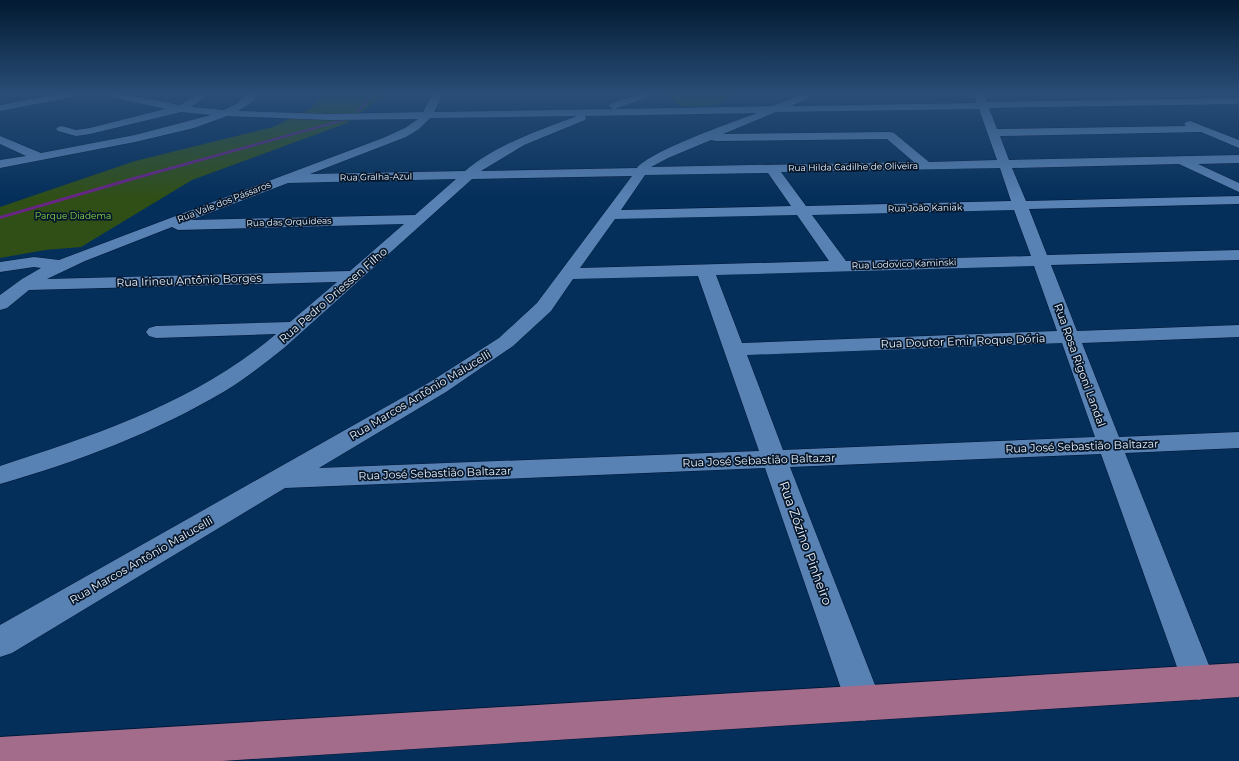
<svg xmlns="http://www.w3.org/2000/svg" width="1239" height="761" viewBox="0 0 1239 761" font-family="Montserrat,sans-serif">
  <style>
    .green { fill: #304f16 }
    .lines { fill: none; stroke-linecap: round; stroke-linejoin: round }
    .stream { fill: #692486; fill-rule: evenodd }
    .minor-casing { stroke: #001636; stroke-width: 1 }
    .major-casing { stroke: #001636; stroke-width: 1 }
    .minor { fill: #5882b4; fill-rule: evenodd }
    .major { fill: #a46c8b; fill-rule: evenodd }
    .labels { text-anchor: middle; stroke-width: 3.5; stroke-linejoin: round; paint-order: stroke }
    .far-street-label { font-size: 9px; fill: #eaf4ff; stroke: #07172b }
    .far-park-label { font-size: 9px; fill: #8ad748; stroke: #07172b }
    .street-label { font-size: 11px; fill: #eaf4ff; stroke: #07172b }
    .near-street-label { font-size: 13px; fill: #eaf4ff; stroke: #07172b }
  </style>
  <rect width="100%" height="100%" fill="#042f5a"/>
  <!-- green -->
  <path class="green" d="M 324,93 L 386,93 L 347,123 L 192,180 L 81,247 L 45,250 L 0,258 L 0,207 L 135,161 L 273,127 L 310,109 Z
    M 665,93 L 739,93 L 715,105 L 681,106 L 663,94 Z"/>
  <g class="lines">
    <!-- stream -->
    <path class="stream" d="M 371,93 L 375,93 L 359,112 L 357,112 Z
      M 344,119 L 347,120 L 134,180 L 0,219 L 0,216 L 130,178 Z"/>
    <defs>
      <path id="minor" d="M 63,93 L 83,93 L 78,96 L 0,111 L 0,105 Z
        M 100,93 L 116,93 L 180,105 L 199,93 L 210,93 L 191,107 L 224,110 L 236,104 L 250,93 L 261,93 L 252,102 L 238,111 L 328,114 L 423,112 L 433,93 L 443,93 L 434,112 L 613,109 L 609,106 L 610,104 L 642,93 L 656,93 L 654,95 L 615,109 L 773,106 L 805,93 L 818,93 L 816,95 L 791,106 L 977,103 L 973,93 L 983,93 L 987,102 L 1239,98 L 1239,104 L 989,108 L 997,129 L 1186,126 L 1184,124 L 1186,122 L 1190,121 L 1239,140 L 1239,148 L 1201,132 L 1000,136 L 1009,160 L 1239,155 L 1239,163 L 1198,164 L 1239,183 L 1239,192 L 1179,164 L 1012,168 L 1026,201 L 1239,196 L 1239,204 L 1029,209 L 1047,255 L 1239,250 L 1239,260 L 1051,265 L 1077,331 L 1239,325 L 1239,337 L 1082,343 L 1119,437 L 1239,432 L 1239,448 L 1125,453 L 1216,683 L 1211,695 L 1199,700 L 1187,695 L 1101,454 L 790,467 L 882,703 L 877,715 L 864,721 L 851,715 L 846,703 L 765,468 L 285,488 L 12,653 L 0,657 L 0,625 L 430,382 L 499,338 L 537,303 L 632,176 L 472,179 L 284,348 C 265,363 246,378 225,391 C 156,432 77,462 0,484 L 0,466 C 96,435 198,401 276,334 L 156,338 L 149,336 L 146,332 L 149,328 L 156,326 L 290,322 L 337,282 L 29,290 L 7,308 L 0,310 L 0,295 L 22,279 L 41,268 L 34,267 L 0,272 L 0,262 L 34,257 L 59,260 L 383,138 L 405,128 L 418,119 L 328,120 L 227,116 L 194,128 L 135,142 L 0,168 L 0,160 L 26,156 L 0,144 L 0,136 L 41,153 L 135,135 L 211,115 L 181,112 L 90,134 L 76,136 L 58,131 L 56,129 L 58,127 L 62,126 L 76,130 L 90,128 L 165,109 L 102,95 ZM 979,109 L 997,160 L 929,162 L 894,133 L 890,132 L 723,134 L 776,112 ZM 757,113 C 733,122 650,151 637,168 L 481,171 L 524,145 L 585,120 L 586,118 L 585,116 ZM 577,116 C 538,131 497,144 465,171 L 310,174 L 406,137 L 419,129 L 430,118 ZM 887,139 L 914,162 L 651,167 L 668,158 L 711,140 L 716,141 ZM 1000,168 L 1011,201 L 806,206 L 781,172 ZM 768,173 L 791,206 L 621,210 L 645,175 ZM 456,179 L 415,215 L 191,220 L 288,183 ZM 1014,210 L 1031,256 L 846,261 L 812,215 ZM 797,215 L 829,261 L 580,268 L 615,219 ZM 404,224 L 350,271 L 47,279 L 85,261 L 172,227 L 178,230 ZM 1034,266 L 1057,331 L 742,343 L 716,275 ZM 698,276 L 759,451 L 319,468 L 446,392 L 513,346 L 551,311 L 573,279 ZM 1062,343 L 1095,437 L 783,450 L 747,355 Z"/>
      <path id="major" d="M 1239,663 L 1239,697 L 222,761 L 0,761 L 0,737 Z"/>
    </defs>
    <!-- minor casing -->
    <use href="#minor" class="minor-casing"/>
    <!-- major casing -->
    <use href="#major" class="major-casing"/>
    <!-- minor -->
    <use href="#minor" class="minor"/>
    <!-- major -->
    <use href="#major" class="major"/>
  </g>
  <!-- sky -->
  <linearGradient id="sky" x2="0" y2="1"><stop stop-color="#021a32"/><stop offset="0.47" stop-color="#294d76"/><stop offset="1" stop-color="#294d76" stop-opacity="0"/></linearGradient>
  <rect width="1239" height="199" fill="url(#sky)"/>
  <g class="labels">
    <!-- far-street labels -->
    <g class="far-street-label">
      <text transform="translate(853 167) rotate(-1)" y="3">Rua Hilda Cadilhe de Oliveira</text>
      <text transform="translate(376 177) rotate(-1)" y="3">Rua Gralha-Azul</text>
      <text transform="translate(224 202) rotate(-21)" y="3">Rua Vale dos Pássaros</text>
      <text transform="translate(925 208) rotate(-1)" y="3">Rua João Kaniak</text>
      <text transform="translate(289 222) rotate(-2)" y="3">Rua das Orquídeas</text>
      <text transform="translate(904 264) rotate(-2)" y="3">Rua Lodovico Kaminski</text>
    </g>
    <!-- far-park labels -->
    <g class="far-park-label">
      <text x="73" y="219">Parque Diadema</text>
    </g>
    <!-- street labels -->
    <g class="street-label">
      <text transform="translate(189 280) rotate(-2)" y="4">Rua Irineu Antônio Borges</text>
      <text transform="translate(333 295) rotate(-41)" y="4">Rua Pedro Driessen Filho</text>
      <text transform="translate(963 341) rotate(-2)" y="4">Rua Doutor Emir Roque Dória</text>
      <text transform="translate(1080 365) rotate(70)" y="4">Rua Rosa Rigoni Landal</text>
      <text transform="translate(420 395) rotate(-31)" y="4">Rua Marcos Antônio Malucelli</text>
      <text transform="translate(1082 446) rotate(-2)" y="4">Rua José Sebastião Baltazar</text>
      <text transform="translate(759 460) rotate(-2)" y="4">Rua José Sebastião Baltazar</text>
      <text transform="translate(435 473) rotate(-2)" y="4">Rua José Sebastião Baltazar</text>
      <text transform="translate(141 560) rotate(-30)" y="4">Rua Marcos Antônio Malucelli</text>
    </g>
    <!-- near-street labels -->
    <g class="near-street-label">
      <text transform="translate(806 543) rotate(70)" y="5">Rua Zózino Pinheiro</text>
    </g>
  </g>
</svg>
